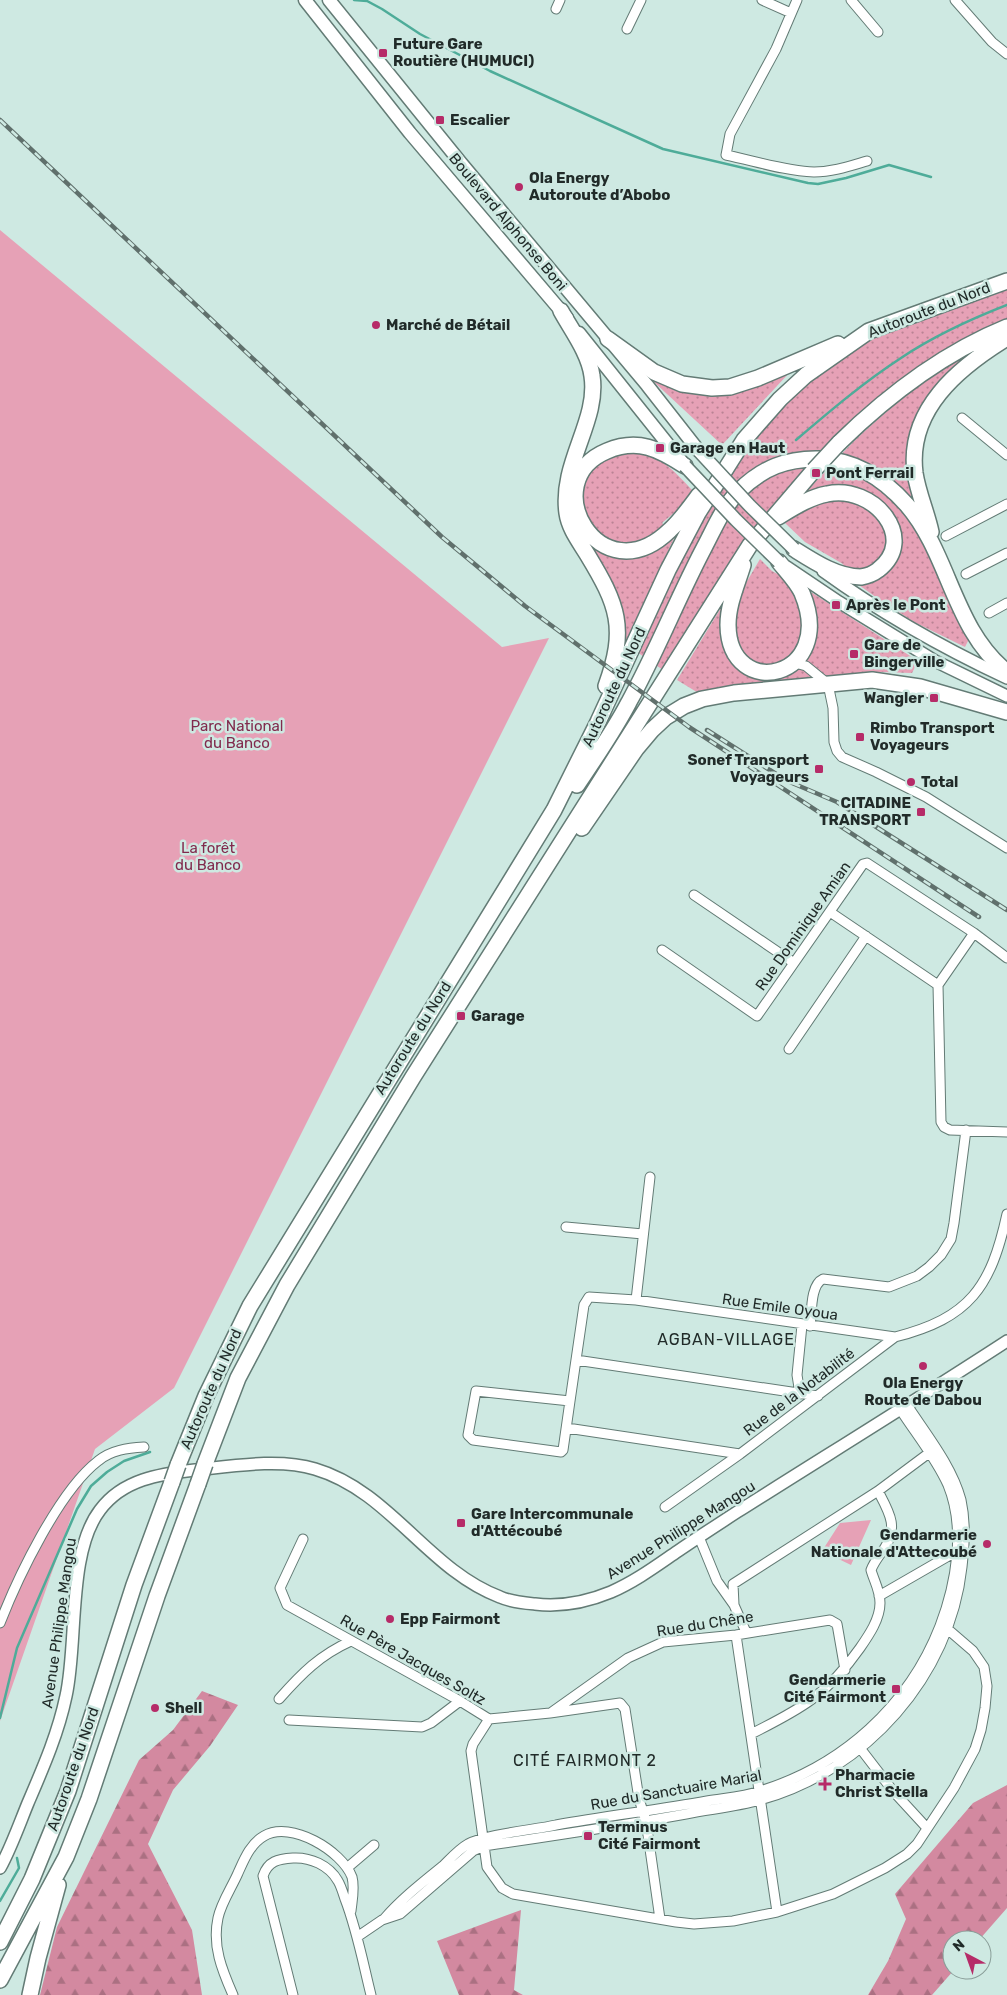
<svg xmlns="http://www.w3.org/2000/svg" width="1007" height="1995" viewBox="0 0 1007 1995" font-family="Rubik,sans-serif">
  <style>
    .grass { fill: url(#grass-dots) }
    .forest { fill: url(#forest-firs) }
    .green { fill: #e6a1b6 }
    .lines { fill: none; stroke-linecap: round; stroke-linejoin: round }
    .stream { stroke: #4eac99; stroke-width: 2.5 }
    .street-casing { stroke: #637b75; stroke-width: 11 }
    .secondary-casing { stroke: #637b75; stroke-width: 14 }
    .primary-casing { stroke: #637b75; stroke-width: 15 }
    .highway-casing { stroke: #637b75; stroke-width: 18 }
    .street { stroke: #fff; stroke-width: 9 }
    .secondary { stroke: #fff; stroke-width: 11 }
    .primary { stroke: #fff; stroke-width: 12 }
    .highway { stroke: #fff; stroke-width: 15 }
    .rail-casing { stroke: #60706c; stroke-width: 4.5 }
    .rail { stroke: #cee9e2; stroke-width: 2.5; stroke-dasharray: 8; stroke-linecap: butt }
    .primary-bridge-casing { stroke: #637b75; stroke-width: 15; stroke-linecap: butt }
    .highway-bridge-casing { stroke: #637b75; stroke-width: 18; stroke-linecap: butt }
    .primary-bridge { stroke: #fff; stroke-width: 12 }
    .highway-bridge { stroke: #fff; stroke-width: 15 }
    .poi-dot { fill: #b62b68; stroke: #cee9e2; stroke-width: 2 }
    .labels { text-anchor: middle; stroke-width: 5; stroke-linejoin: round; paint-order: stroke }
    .poi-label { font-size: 15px; font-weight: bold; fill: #212b29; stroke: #cee9e2; text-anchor: start }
    .street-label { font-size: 15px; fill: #212b29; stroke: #cee9e2 }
    .park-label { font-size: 15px; fill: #812a4d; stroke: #cee9e2 }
    .neighbourhood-label { font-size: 16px; letter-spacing: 1px; fill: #212b29; stroke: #cee9e2 }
  </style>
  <defs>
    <pattern id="grass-dots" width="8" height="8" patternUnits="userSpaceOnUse" patternTransform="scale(1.25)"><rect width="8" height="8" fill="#e6a1b6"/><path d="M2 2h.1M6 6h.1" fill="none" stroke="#ba8394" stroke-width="1.8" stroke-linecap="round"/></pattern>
    <pattern id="forest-firs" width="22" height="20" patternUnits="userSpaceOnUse" patternTransform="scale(1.25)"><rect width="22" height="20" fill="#d389a0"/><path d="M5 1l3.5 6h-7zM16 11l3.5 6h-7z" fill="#ab7082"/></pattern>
  </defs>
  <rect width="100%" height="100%" fill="#cee9e2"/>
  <!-- grass -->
  <path class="grass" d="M 1007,287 L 1007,320 L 896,384 L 863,409 L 833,437 L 744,542 L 663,670 L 637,652 L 671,571 L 742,452 L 808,379 L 865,342 Z
    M 990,343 L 953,372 L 908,456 L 970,637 L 965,647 L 914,622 L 880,600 L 849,578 L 843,564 L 805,542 L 785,523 L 797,514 L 795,504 C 821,477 846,447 875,422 C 910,390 948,364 990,343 Z
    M 791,371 L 722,445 L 654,382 L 655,379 L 684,390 Z
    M 615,451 C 622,451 629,450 635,451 C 660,454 678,475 693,491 L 675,512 L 662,523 L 675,536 L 625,643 L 625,625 L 621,607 L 586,544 L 592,530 L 581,505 L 583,482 L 589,469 Z
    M 760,559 L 772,571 L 814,594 L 918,661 L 912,673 L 880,672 L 860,673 L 700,694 L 677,680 L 727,598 L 739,595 Z"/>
  <!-- forest -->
  <path class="forest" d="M 202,1691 L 238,1705 L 210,1746 L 173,1790 L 148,1844 L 192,1930 L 202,1995 L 40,1995 L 57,1927 L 139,1760 L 173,1730 Z
    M 1007,1785 L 1007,1908 L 979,1940 L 952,1940 L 952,1970 L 954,1970 L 932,1995 L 868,1995 L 888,1961 L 906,1919 L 895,1894 L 973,1803 Z
    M 521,1910 L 514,1990 L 523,1995 L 459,1995 L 437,1941 Z"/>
  <!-- green -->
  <path class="green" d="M 0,230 L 502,647 L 549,638 L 174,1388 L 95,1449 L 0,1721 Z
    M 871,1520 L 851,1565 L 822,1551 L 840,1523 Z"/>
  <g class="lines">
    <!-- stream -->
    <path class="stream" d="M 354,0 L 367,1 L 382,9 L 420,34 L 490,71 L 663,149 L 808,183 L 818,184 L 846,178 L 889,165 L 931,177
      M 796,440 C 830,411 864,382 901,358 C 934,336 971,319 1007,305
      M 0,1718 L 17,1648 L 77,1509 L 91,1486 L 107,1472 L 124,1461 L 150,1452
      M 0,1901 L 19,1868 L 17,1858"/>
    <defs>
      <path id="street" d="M 762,0 L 791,13
        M 797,0 L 776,49 L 730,134 L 726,155 C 755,161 785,171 814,172 C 833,172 850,166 867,161
        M 851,0 L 878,32
        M 955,0 L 992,42 L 1007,54
        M 556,9 L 560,0
        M 627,29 L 641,0
        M 962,418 L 1007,455
        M 946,536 L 1007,504
        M 966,574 L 1007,553
        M 989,613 L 1007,603
        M 795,663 L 806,666 L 828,684 L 833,708 L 834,742 L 837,751 L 842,757 L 876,772 L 926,797 L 1007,848
        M 694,895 L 794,963
        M 830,912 L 938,985
        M 974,933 L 1007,958
        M 662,950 L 757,1016 L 863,864 L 867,863 L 974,933 L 938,985 L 941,1122 L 944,1127 L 950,1130 L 1007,1132
        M 789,1049 L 866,936
        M 566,1227 L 643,1234
        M 636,1300 L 650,1177
        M 810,1326 C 812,1313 810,1285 823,1279 L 889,1287 L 917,1276 L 929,1267 L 941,1255 L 951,1239 L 954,1223 L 966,1130
        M 576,1360 L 818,1396
        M 476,1391 L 570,1401 L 563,1450 L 561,1452 L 473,1440 L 468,1435 Z
        M 800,1394 L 797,1375 L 802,1325
        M 570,1401 L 584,1305 L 589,1297 L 636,1300 L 895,1337 C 970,1318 991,1287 1007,1214
        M 567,1428 L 740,1454 L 895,1337
        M 665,1507 L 740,1454
        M 699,1537 L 717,1581 L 734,1605 L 746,1632
        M 303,1539 L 280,1588 L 287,1605 L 460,1701 L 489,1719 L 550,1713 L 620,1703 L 625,1709 L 639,1799 L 646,1821 L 660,1919
        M 879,1596 L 957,1551
        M 734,1605 L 733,1584 L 878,1491 L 929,1453
        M 0,1623 C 18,1577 59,1491 98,1461 C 111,1450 128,1448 144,1447
        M 736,1635 L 777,1912
        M 279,1699 C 302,1673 320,1655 351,1641
        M 552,1712 L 628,1658 L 663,1642 L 736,1635 L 830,1620 L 837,1624 L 845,1670
        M 489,1719 L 473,1744 L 471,1751 L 487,1867 L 502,1888 L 513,1894 L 676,1922 L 694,1924 L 733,1921 L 777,1912 L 833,1894 L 885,1868 L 907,1854 L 917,1844 L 954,1788 L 975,1749 L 981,1730 L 985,1708 L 987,1686 L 984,1667 L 973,1651 L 944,1626
        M 289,1720 L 422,1727 L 431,1723 L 460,1701
        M 751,1734 C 801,1709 827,1695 860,1648 C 869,1635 880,1619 880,1603 C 880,1590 874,1581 871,1570 C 874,1562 879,1556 884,1549 C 899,1527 889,1512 878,1491
        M 860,1748 L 893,1791 L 927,1828
        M 347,1868 L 374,1845
        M 384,1919 C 401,1899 423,1882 444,1865 C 451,1858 459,1849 468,1844 C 488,1834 533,1830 556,1825 C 606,1816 657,1810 707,1801 C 725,1798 744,1797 760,1791 C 842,1766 909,1706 940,1626 C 956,1584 966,1529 948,1485 C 936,1458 916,1434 900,1409
        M 357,1937 L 382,1920 L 400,1914 L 473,1851 L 484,1846 C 552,1836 619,1826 686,1814 C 711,1809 736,1807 760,1800 C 866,1771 950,1676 962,1567 C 965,1544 966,1523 961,1500 C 952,1466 926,1434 907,1405
        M 233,1995 C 222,1970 212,1946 218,1918 C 221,1903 232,1887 238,1873 C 244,1860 250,1844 264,1836 C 291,1820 342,1851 352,1877 C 355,1888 352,1901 351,1911
        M 293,1995 L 263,1876 C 268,1861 278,1859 293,1858 C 310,1857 329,1865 338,1881 C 341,1886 343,1893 345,1899 C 357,1930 363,1963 371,1995"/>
      <path id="secondary" d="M 787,567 L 839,602 L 935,661 L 1007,696
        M 823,571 C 881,613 943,648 1007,678
        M 0,1868 C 11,1848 19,1825 28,1803 C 43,1768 58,1734 66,1696 C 78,1643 67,1553 100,1510 C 123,1479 160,1474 195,1470 C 232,1466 280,1458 315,1469 C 390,1491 428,1570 500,1597 C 511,1602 524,1603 535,1604 C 561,1607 587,1602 611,1592 C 636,1581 656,1566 678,1551 C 697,1538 717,1525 737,1512 C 827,1455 918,1399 1007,1341"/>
      <path id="primary" d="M 305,0 L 410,133 L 567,318
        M 329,0 L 461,163 L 647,385 L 698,450
        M 579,333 L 682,462"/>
      <path id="highway" d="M 561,311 C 572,331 589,353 592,376 C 599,421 560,463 567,513 C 569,528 579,541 587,554 C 618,605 627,628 606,686
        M 608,339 L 654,372 L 682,384 L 712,388 L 730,387 L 758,378 L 838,344
        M 839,443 C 888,395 943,353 1007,327
        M 685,466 C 659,449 638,438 607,451 C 534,481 600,598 670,530 C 681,520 690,507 699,495
        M 778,517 C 793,508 810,497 827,494 C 874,484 919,539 878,570 C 873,574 867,576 861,577 C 837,577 813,561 794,549
        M 931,532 C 927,513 918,493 915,473 C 907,410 958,368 1007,338
        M 743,565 C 737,585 728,604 728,625 C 729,703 838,679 802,593 C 797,582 787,572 779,562
        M 577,785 C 595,758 614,731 629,702 C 657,651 678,597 705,546 C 715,527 723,507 739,491 C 762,468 787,458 820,459 C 855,460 884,479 907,505 C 950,555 953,629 1007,672
        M 582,828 L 636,749 L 652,730 L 666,717 L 684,706 L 702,699 L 734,693 L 872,680 L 920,687 L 1007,712
        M 205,1464 L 238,1378 L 287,1285 L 413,1077 L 750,545 L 814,470
        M 178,1465 L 206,1396 L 250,1306 L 554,810 L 598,722 L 668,570 L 698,513 L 744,440 L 780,399 L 806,375 L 869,331 L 1007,281
        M 0,1942 L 32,1879 L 68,1791 L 134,1585 L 172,1482
        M 0,1980 L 66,1857 L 89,1799 L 157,1596 L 198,1484
        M 30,1995 L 38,1958 L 58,1885"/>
    </defs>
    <!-- street casing -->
    <use href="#street" class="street-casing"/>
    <!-- secondary casing -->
    <use href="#secondary" class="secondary-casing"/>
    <!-- primary casing -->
    <use href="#primary" class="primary-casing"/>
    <!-- highway casing -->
    <use href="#highway" class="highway-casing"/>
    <!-- street -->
    <use href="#street" class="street"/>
    <!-- secondary -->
    <use href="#secondary" class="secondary"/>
    <!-- primary -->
    <use href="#primary" class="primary"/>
    <!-- highway -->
    <use href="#highway" class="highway"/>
    <defs>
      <path id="rail" d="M 0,120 L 442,537 L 525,606 L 689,727 L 979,917
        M 707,730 L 784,779
        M 778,777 L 837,802 L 1007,910"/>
    </defs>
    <!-- rail casing -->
    <use href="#rail" class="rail-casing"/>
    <!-- rail -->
    <use href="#rail" class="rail"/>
    <defs>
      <path id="primary-bridge" d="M 698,450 L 750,506 L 794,549
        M 685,466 L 736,520 L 779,562"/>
      <path id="highway-bridge" d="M 814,470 L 839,443
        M 172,1482 L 178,1465
        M 198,1484 L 205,1464"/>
    </defs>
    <!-- primary-bridge casing -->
    <use href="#primary-bridge" class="primary-bridge-casing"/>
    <!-- highway-bridge casing -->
    <use href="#highway-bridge" class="highway-bridge-casing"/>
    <!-- primary-bridge -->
    <use href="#primary-bridge" class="primary-bridge"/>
    <!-- highway-bridge -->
    <use href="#highway-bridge" class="highway-bridge"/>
  </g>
  <!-- markers -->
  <g class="poi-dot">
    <rect x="378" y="48" width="10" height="10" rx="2.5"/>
    <rect x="435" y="115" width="10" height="10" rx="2.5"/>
    <circle cx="519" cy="187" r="5"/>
    <circle cx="376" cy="325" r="5"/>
    <rect x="655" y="443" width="10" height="10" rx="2.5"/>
    <rect x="811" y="468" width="10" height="10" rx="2.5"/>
    <rect x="831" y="600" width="10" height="10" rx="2.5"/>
    <rect x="849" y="649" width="10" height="10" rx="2.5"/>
    <rect x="929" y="693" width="10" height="10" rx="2.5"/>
    <rect x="855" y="732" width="10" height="10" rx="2.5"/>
    <rect x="814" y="764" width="10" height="10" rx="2.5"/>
    <circle cx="911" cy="782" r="5"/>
    <rect x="916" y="807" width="10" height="10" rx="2.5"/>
    <rect x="456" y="1011" width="10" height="10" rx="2.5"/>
    <circle cx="923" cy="1366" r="5"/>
    <rect x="456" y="1518" width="10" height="10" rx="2.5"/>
    <circle cx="987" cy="1544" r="5"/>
    <circle cx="390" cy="1619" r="5"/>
    <rect x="891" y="1684" width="10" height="10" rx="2.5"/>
    <circle cx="155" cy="1708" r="5"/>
    <path d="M822.5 1776.5h5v5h5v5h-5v5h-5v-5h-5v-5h5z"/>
    <rect x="583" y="1831" width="10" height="10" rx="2.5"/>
  </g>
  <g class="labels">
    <!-- poi labels -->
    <g class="poi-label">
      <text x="393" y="49">Future Gare<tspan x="393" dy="17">Routière (HUMUCI)</tspan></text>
      <text x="450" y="125">Escalier</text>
      <text x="529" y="183">Ola Energy<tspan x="529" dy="17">Autoroute d’Abobo</tspan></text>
      <text x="386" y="330">Marché de Bétail</text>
      <text x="670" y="453">Garage en Haut</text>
      <text x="826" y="478">Pont Ferrail</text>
      <text x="846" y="610">Après le Pont</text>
      <text x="864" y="650">Gare de<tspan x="864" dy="17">Bingerville</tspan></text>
      <text x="924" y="703" text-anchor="end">Wangler</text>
      <text x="870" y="733">Rimbo Transport<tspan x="870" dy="17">Voyageurs</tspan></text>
      <text x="809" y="765" text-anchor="end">Sonef Transport<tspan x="809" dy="17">Voyageurs</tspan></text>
      <text x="921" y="787">Total</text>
      <text x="911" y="808" text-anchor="end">CITADINE<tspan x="911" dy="17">TRANSPORT</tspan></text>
      <text x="471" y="1021">Garage</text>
      <text x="923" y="1388" text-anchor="middle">Ola Energy<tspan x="923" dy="17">Route de Dabou</tspan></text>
      <text x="471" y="1519">Gare Intercommunale<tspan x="471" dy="17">d'Attécoubé</tspan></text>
      <text x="977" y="1540" text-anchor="end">Gendarmerie<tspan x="977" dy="17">Nationale d'Attecoubé</tspan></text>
      <text x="400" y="1624">Epp Fairmont</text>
      <text x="886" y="1685" text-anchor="end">Gendarmerie<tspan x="886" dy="17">Cité Fairmont</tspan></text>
      <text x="165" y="1713">Shell</text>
      <text x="835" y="1780">Pharmacie<tspan x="835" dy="17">Christ Stella</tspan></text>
      <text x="598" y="1832">Terminus<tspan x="598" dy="17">Cité Fairmont</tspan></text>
    </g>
    <!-- street labels -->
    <g class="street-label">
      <text transform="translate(508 222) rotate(50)" y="5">Boulevard Alphonse Boni</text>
      <text transform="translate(929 310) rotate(-21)" y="5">Autoroute du Nord</text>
      <text transform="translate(614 687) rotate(-65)" y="5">Autoroute du Nord</text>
      <text transform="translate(803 926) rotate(-55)" y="5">Rue Dominique Amian</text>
      <text transform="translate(413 1038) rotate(-58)" y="5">Autoroute du Nord</text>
      <text transform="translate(780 1307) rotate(8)" y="5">Rue Emile Oyoua</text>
      <text transform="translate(211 1389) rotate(-66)" y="5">Autoroute du Nord</text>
      <text transform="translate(799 1392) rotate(-37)" y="5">Rue de la Notabilité</text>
      <text transform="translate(681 1530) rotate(-32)" y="5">Avenue Philippe Mangou</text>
      <text transform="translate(59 1623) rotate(-82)" y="5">Avenue Philippe Mangou</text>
      <text transform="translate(705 1624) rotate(-9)" y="5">Rue du Chêne</text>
      <text transform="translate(413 1660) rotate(30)" y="5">Rue Père Jacques Soltz</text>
      <text transform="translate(73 1769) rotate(-71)" y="5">Autoroute du Nord</text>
      <text transform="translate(676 1790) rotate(-10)" y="5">Rue du Sanctuaire Marial</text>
    </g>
    <!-- park labels -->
    <g class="park-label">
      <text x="237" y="731">Parc National<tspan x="237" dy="17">du Banco</tspan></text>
      <text x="208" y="853">La forêt<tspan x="208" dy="17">du Banco</tspan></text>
    </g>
    <!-- neighbourhood labels -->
    <g class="neighbourhood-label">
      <text x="726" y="1345">AGBAN-VILLAGE</text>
      <text x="585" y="1766">CITÉ FAIRMONT 2</text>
    </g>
  </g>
  <!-- north arrow -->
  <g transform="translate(967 1955) rotate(319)"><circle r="24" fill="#cee9e2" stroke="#899d98"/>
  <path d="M0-4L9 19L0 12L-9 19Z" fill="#b62b68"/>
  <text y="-8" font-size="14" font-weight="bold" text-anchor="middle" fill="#212b29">N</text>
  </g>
</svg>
